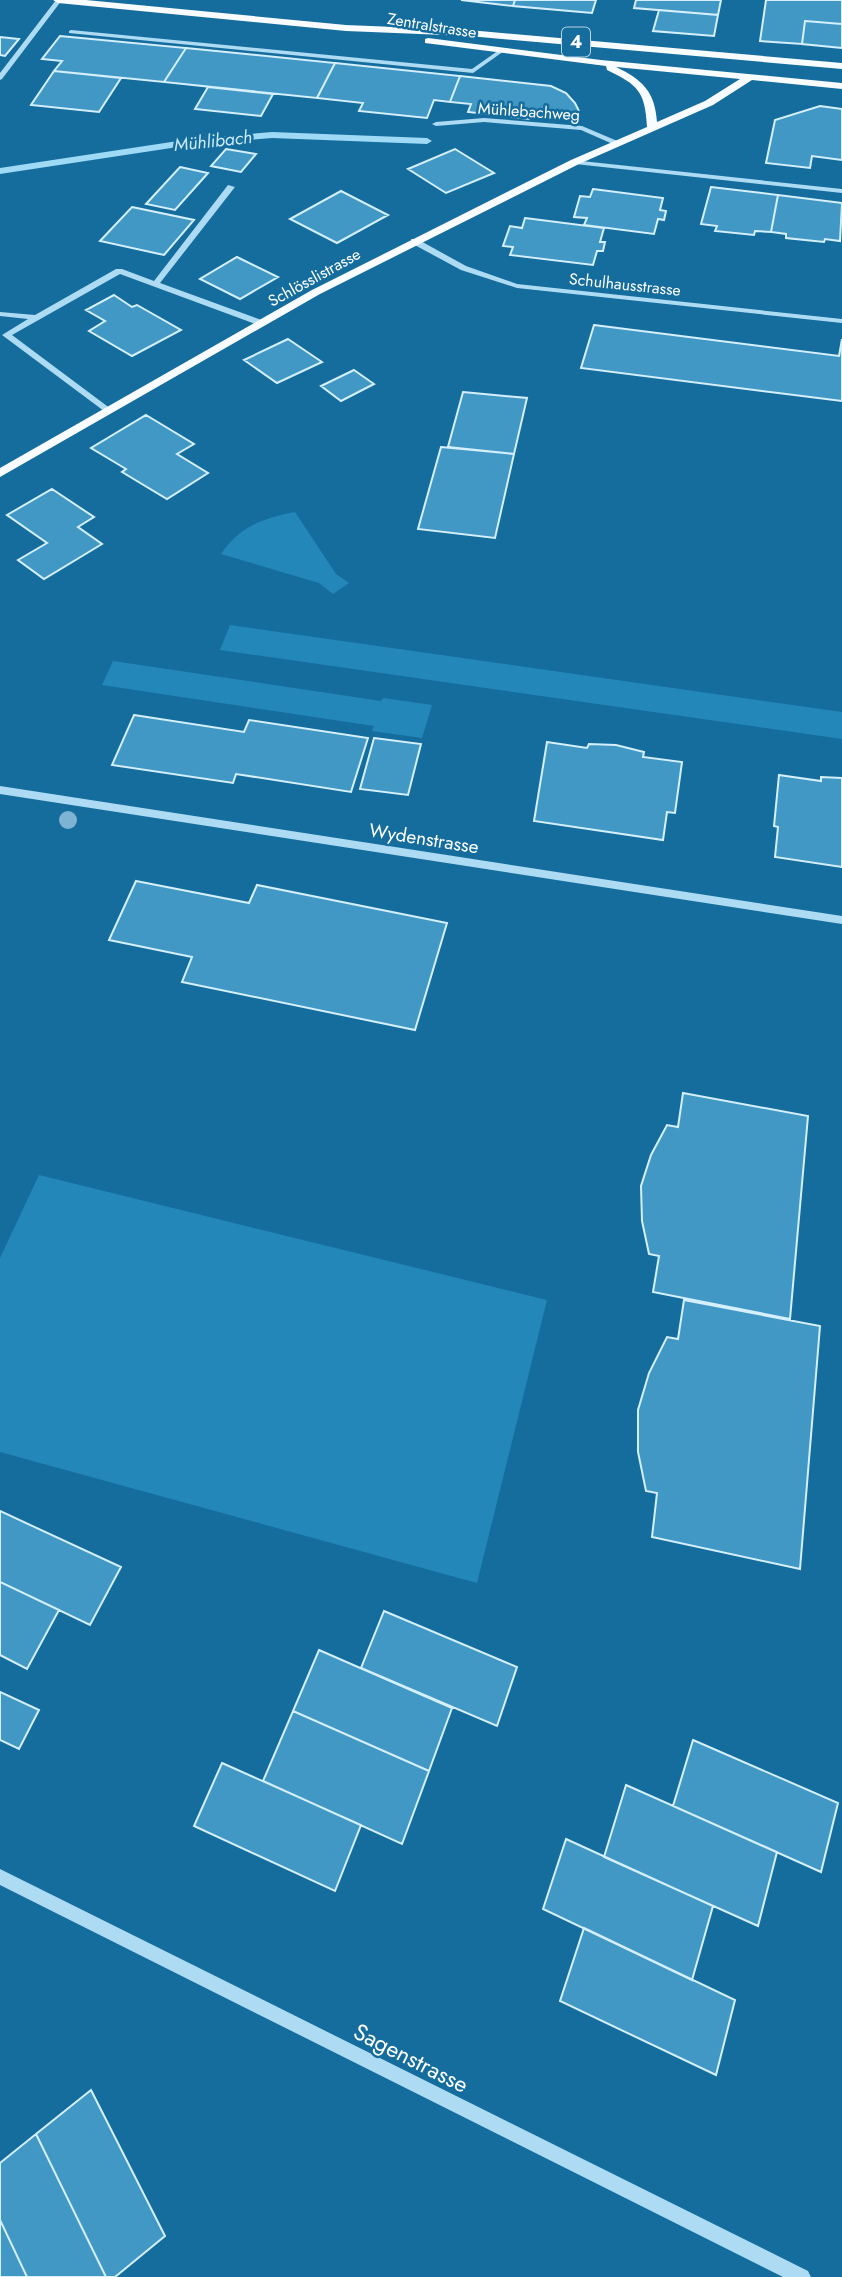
<svg xmlns="http://www.w3.org/2000/svg" width="842" height="2277" viewBox="0 0 842 2277" font-family="Jost,sans-serif">
  <style>
    .green { fill: #2487ba }
    .lines { fill: none; stroke-linecap: round; stroke-linejoin: round }
    .stream { fill: #9ed9f6; fill-rule: evenodd }
    .building { fill: #4298c5; stroke: #d4effd; stroke-width: 2 }
    .minor { fill: #acdbf3; fill-rule: evenodd }
    .major { fill: #f8fcff; fill-rule: evenodd }
    .tree { fill: #7eb4d2 }
    .labels { text-anchor: middle; stroke-width: 5; stroke-linejoin: round; paint-order: stroke }
    .far-street-label { font-size: 16px; fill: #fff; stroke: #156d9d }
    .shield { fill: #156d9d; stroke: #b9d3e2; stroke-width: 2 }
    .shield-label { font-size: 18px; font-weight: bold; fill: #fff }
    .far-water-label { font-size: 18px; font-style: italic; fill: #caebfb; stroke: #156d9d }
    .street-label { font-size: 19px; fill: #fff; stroke: #156d9d }
    .near-street-label { font-size: 23px; fill: #fff; stroke: #156d9d }
  </style>
  <rect width="100%" height="100%" fill="#156d9d"/>
  <!-- green -->
  <path class="green" d="M 295,512 L 336,574 L 349,583 L 333,594 L 319,583 L 221,554 C 239,527 263,518 295,512 Z
    M 230,625 L 842,712 L 842,739 L 220,650 Z
    M 113,661 L 381,701 L 383,698 L 432,705 L 422,738 L 372,731 L 374,726 L 102,685 Z
    M 39,1175 L 547,1300 L 477,1583 L 0,1452 L 0,1258 Z"/>
  <g class="lines">
    <!-- stream -->
    <path class="stream" d="M 272,132 L 427,138 L 432,141 L 427,144 L 272,138 L 191,145 L 0,174 L 0,168 L 191,139 Z"/>
  </g>
  <!-- building -->
  <path class="building" d="M 461,0 L 515,0 L 513,6 Z
    M 515,0 L 596,0 L 592,13 L 513,6 Z
    M 636,0 L 721,0 L 718,15 L 634,8 Z
    M 766,0 L 842,0 L 842,24 L 805,21 L 802,44 L 760,41 Z
    M 659,10 L 718,15 L 714,36 L 653,31 Z
    M 805,21 L 842,24 L 842,48 L 802,44 Z
    M 60,36 L 186,48 L 164,82 L 54,71 L 62,61 L 42,59 Z
    M 0,37 L 19,39 L 5,56 L 0,55 Z
    M 186,48 L 335,63 L 317,98 L 164,82 Z
    M 335,63 L 460,76 L 450,102 L 434,100 L 427,118 L 359,111 L 363,103 L 317,98 Z
    M 54,71 L 121,78 L 99,112 L 31,105 Z
    M 460,76 L 551,86 L 566,93 L 575,103 L 579,111 L 577,117 L 531,112 L 529,119 L 468,112 L 471,104 L 450,102 Z
    M 208,87 L 273,94 L 261,116 L 195,109 Z
    M 820,106 L 842,109 L 842,160 L 812,156 L 810,168 L 766,163 L 775,120 Z
    M 226,149 L 256,154 L 241,172 L 211,166 Z
    M 455,149 L 494,173 L 446,193 L 408,169 Z
    M 180,167 L 208,173 L 175,210 L 146,204 Z
    M 711,187 L 778,195 L 771,232 L 755,231 L 754,235 L 715,231 L 717,226 L 701,224 Z
    M 593,189 L 663,198 L 660,210 L 666,211 L 664,220 L 658,219 L 654,234 L 584,225 L 587,218 L 574,217 L 580,196 L 590,197 Z
    M 341,191 L 388,215 L 337,243 L 290,219 Z
    M 778,195 L 842,203 L 840,241 L 825,239 L 824,242 L 786,238 L 786,234 L 771,232 Z
    M 132,207 L 194,220 L 164,255 L 100,241 Z
    M 525,218 L 604,228 L 600,242 L 605,242 L 603,251 L 597,251 L 593,265 L 510,255 L 513,247 L 503,246 L 510,226 L 522,228 Z
    M 237,257 L 278,277 L 240,299 L 200,279 Z
    M 114,295 L 132,307 L 137,305 L 181,330 L 132,356 L 89,331 L 105,321 L 86,310 Z
    M 594,325 L 839,356 L 842,339 L 842,401 L 581,368 Z
    M 288,339 L 322,362 L 277,383 L 244,360 Z
    M 354,370 L 374,384 L 341,401 L 321,386 Z
    M 463,392 L 527,398 L 514,454 L 448,447 Z
    M 146,415 L 194,444 L 177,454 L 208,473 L 167,499 L 122,472 L 126,469 L 91,448 Z
    M 441,447 L 514,454 L 495,538 L 418,529 Z
    M 52,489 L 94,517 L 78,527 L 102,544 L 44,579 L 18,560 L 47,543 L 7,515 Z
    M 134,715 L 244,732 L 249,720 L 368,738 L 351,792 L 236,774 L 233,783 L 112,765 Z
    M 374,738 L 421,744 L 408,795 L 360,789 Z
    M 547,742 L 587,748 L 589,744 L 616,745 L 644,752 L 643,757 L 682,762 L 675,813 L 667,812 L 663,840 L 534,821 Z
    M 779,775 L 821,781 L 821,777 L 842,778 L 842,867 L 775,857 L 778,827 L 774,826 Z
    M 136,881 L 249,903 L 257,885 L 447,923 L 415,1030 L 182,982 L 192,957 L 109,940 Z
    M 683,1093 L 808,1116 L 790,1319 L 653,1292 L 659,1256 L 649,1254 L 642,1221 L 641,1186 L 651,1155 L 667,1125 L 678,1127 Z
    M 684,1300 L 820,1326 L 800,1569 L 652,1537 L 657,1493 L 646,1491 L 638,1452 L 638,1410 L 649,1373 L 667,1337 L 678,1339 Z
    M 0,1511 L 121,1567 L 90,1625 L 0,1582 Z
    M 0,1582 L 59,1610 L 27,1669 L 0,1655 Z
    M 384,1611 L 517,1667 L 497,1726 L 361,1668 Z
    M 319,1650 L 452,1708 L 429,1771 L 293,1711 Z
    M 0,1692 L 39,1710 L 19,1749 L 0,1740 Z
    M 293,1711 L 429,1771 L 402,1844 L 263,1781 Z
    M 693,1740 L 838,1803 L 821,1872 L 673,1806 Z
    M 222,1763 L 361,1825 L 335,1891 L 194,1826 Z
    M 626,1785 L 777,1852 L 758,1926 L 604,1857 Z
    M 566,1839 L 713,1906 L 692,1980 L 543,1909 Z
    M 584,1928 L 735,2000 L 716,2075 L 560,2001 Z
    M 91,2090 L 165,2236 L 115,2277 L 106,2277 L 36,2134 Z
    M 36,2134 L 106,2277 L 27,2277 L 0,2220 L 0,2163 Z
    M 0,2220 L 27,2277 L 0,2277 Z"/>
  <g class="lines">
    <!-- minor -->
    <path class="minor" d="M 56,0 L 62,0 L 2,79 L 0,80 L 0,73 Z
      M 71,30 L 472,69 L 499,50 L 504,51 L 473,73 L 69,33 L 69,31 Z
      M 484,118 L 582,126 L 622,143 L 615,145 L 581,130 L 484,122 L 436,126 L 432,124 L 436,122 Z
      M 572,160 L 842,189 L 842,193 L 575,164 L 572,164 Z
      M 228,185 L 235,187 L 160,283 L 264,321 L 264,325 L 258,325 L 120,274 L 12,335 L 111,409 L 111,413 L 108,414 L 2,335 L 28,319 L 0,316 L 0,312 L 35,315 L 116,269 L 122,269 L 154,281 Z
      M 411,239 L 417,239 L 466,266 L 517,284 L 842,319 L 842,323 L 517,288 L 461,270 L 411,243 Z
      M 0,786 L 842,916 L 842,924 L 0,794 Z
      M 0,1869 L 808,2271 L 811,2277 L 783,2277 L 0,1885 Z"/>
    <!-- major -->
    <path class="major" d="M 53,0 L 86,0 L 346,25 L 469,30 L 842,63 L 842,69 L 469,36 L 346,31 L 58,3 Z
      M 428,38 L 601,60 L 842,83 L 842,89 L 752,80 L 713,105 L 579,164 L 320,294 L 0,477 L 0,468 L 312,290 L 571,160 L 647,127 C 645,91 638,85 607,70 L 606,66 L 425,43 L 425,39 ZM 616,67 L 740,79 L 705,101 L 657,122 C 655,92 643,80 616,67 Z"/>
  </g>
  <!-- trees -->
  <circle class="tree" cx="68" cy="820" r="9"/>
  <g class="labels">
    <!-- far-street labels -->
    <g class="far-street-label">
      <text transform="translate(432 25) rotate(9)" y="6">Zentralstrasse</text>
      <text transform="translate(529 111) rotate(4)" y="6">Mühlebachweg</text>
      <text transform="translate(314 277) rotate(-29)" y="6">Schlösslistrasse</text>
      <text transform="translate(625 284) rotate(6)" y="6">Schulhausstrasse</text>
    </g>
    <!-- shield labels -->
    <rect class="shield" x="562" y="27.5" width="28" height="29" rx="5"/>
    <g class="shield-label">
      <text x="576" y="48">4</text>
    </g>
    <!-- far-water labels -->
    <g class="far-water-label">
      <text transform="translate(213 141) rotate(-6)" y="6">Mühlibach</text>
    </g>
    <!-- street labels -->
    <g class="street-label">
      <text transform="translate(424 838) rotate(9)" y="7">Wydenstrasse</text>
    </g>
    <!-- near-street labels -->
    <g class="near-street-label">
      <text transform="translate(411 2058) rotate(27)" y="8">Sagenstrasse</text>
    </g>
  </g>
</svg>
